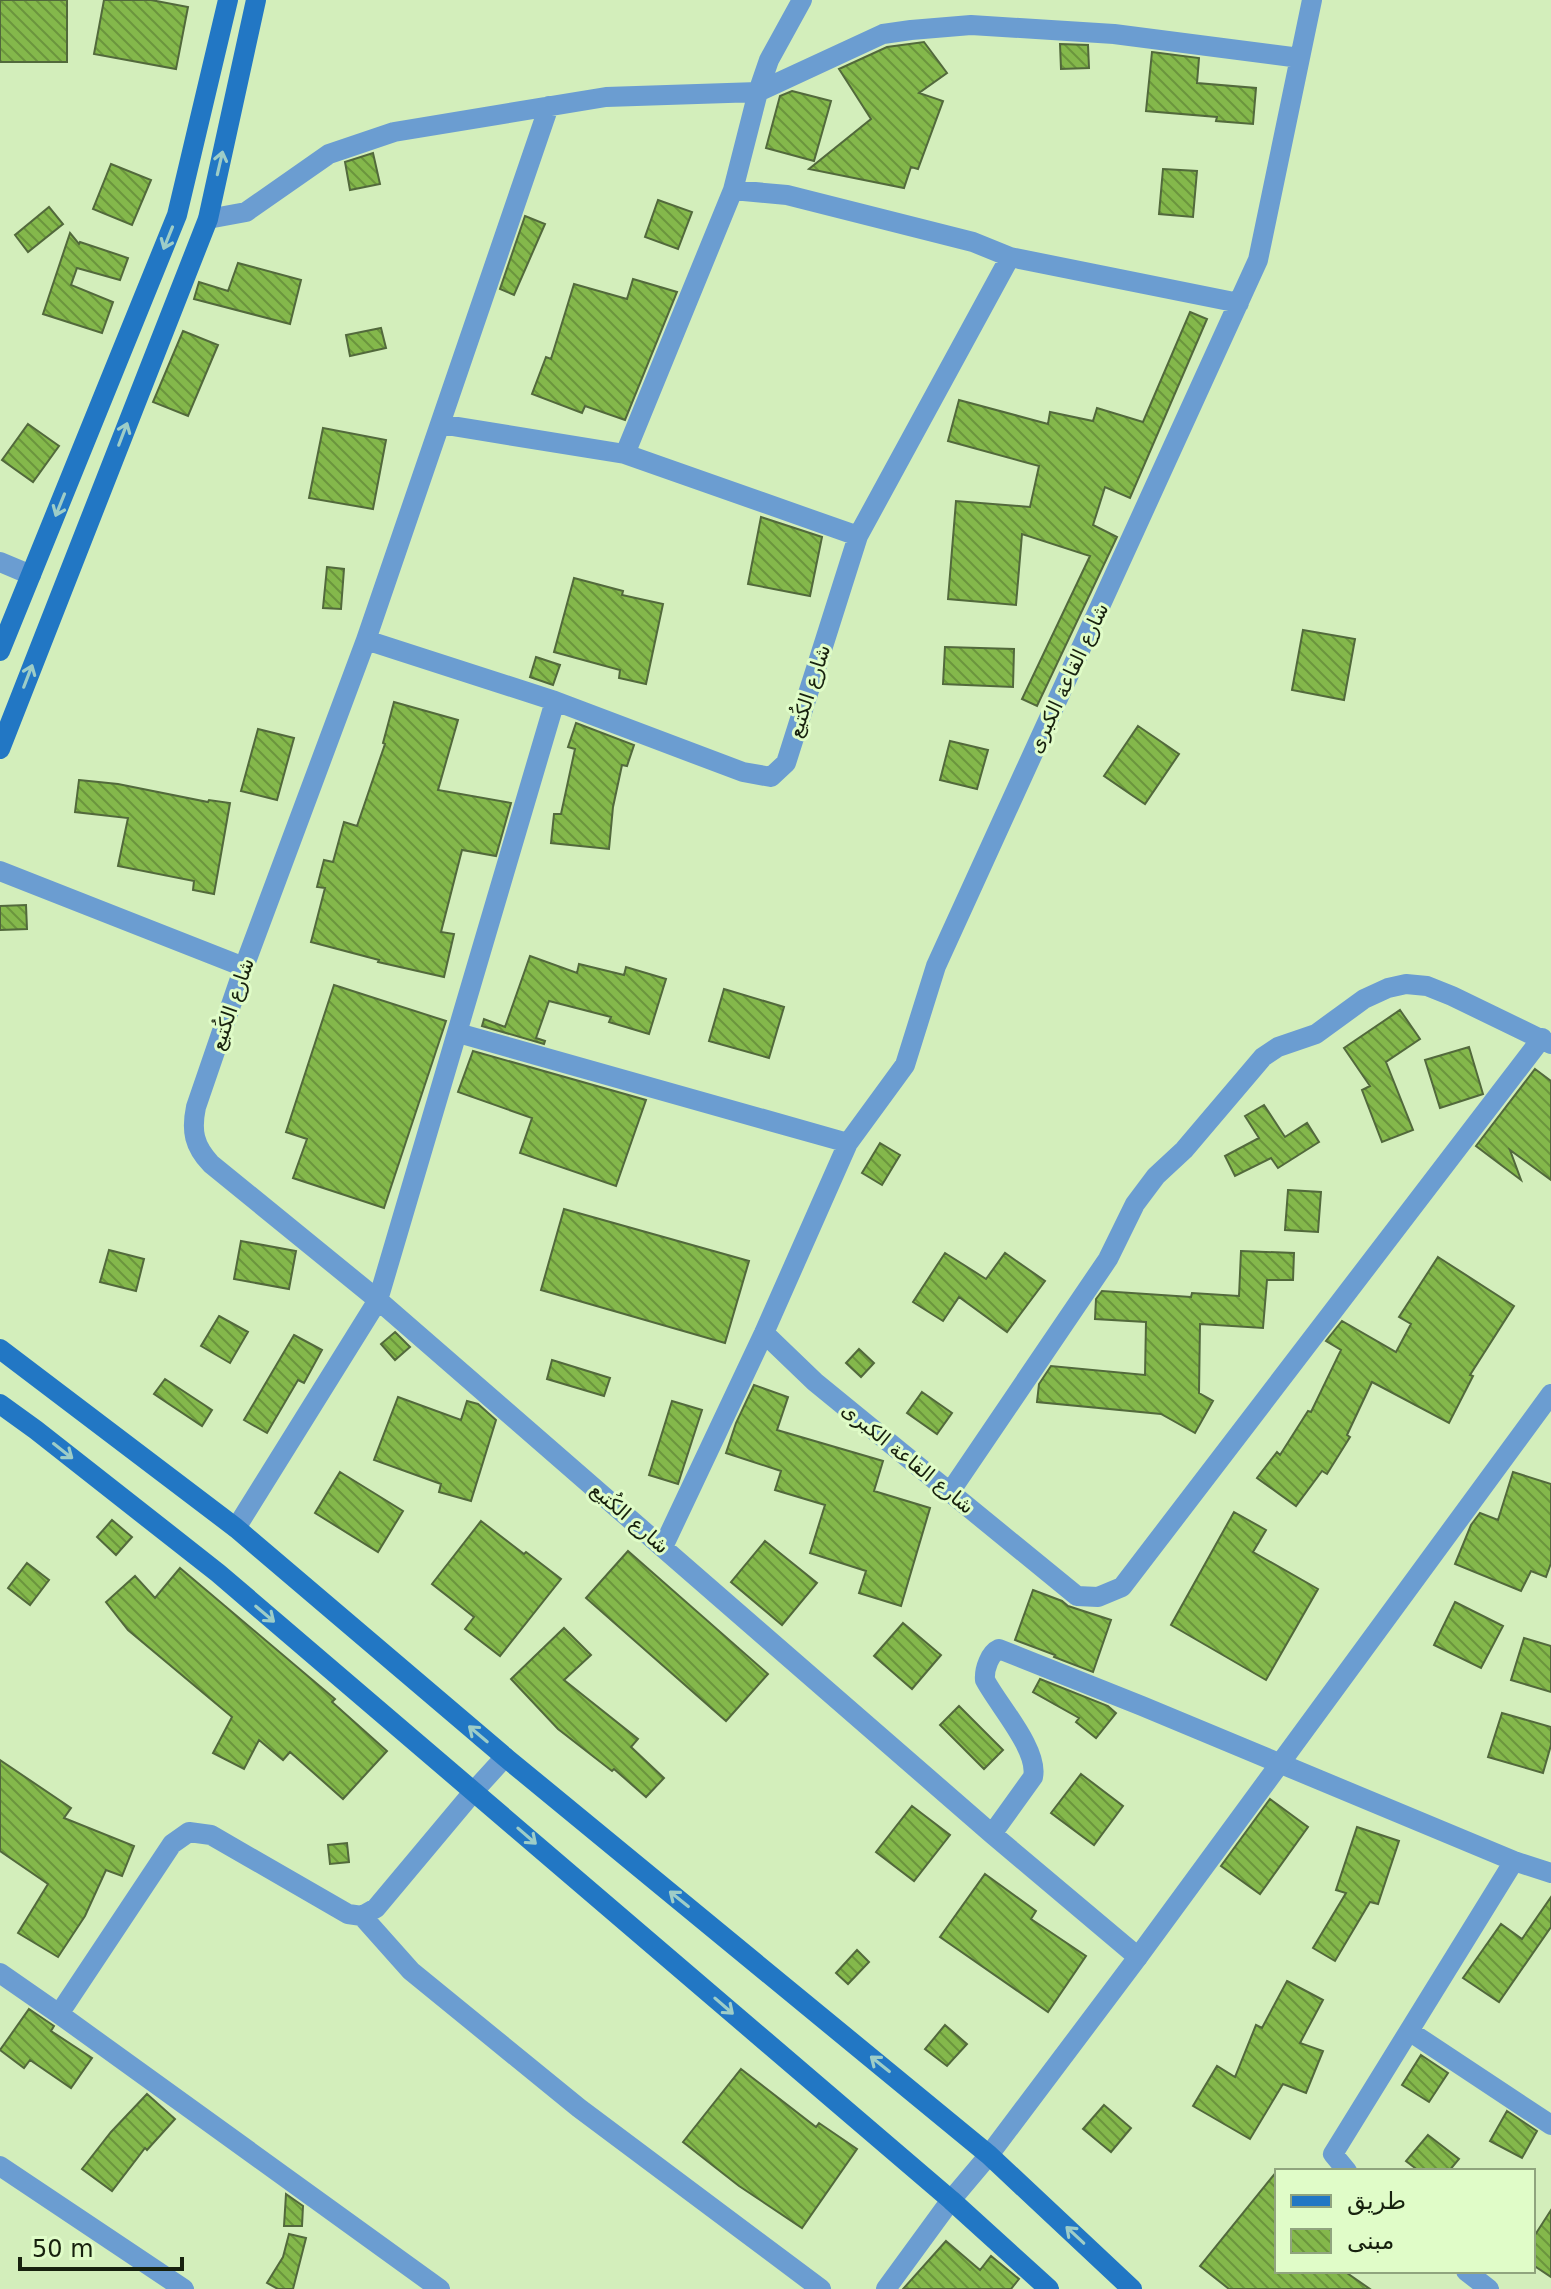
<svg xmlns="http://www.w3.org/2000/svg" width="1551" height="2289" viewBox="0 0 1551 2289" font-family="'DejaVu Sans',Vazirmatn,sans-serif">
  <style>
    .building { fill: url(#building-back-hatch); stroke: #52693c; stroke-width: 2 }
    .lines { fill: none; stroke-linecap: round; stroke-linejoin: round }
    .minor { stroke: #6b9dd1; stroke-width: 20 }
    .tertiary { stroke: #6b9dd1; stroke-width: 20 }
    .secondary { stroke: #2277c4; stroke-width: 20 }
    .oneway { stroke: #9ecdc7 }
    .labels { text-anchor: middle; stroke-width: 6; stroke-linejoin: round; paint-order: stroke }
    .street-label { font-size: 20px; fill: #17210e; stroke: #e0fcc8 }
  </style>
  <defs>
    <pattern id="building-back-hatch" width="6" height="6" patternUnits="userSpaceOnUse" patternTransform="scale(2)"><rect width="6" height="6" fill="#84b84b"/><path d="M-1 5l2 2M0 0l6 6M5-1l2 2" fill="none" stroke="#6b953d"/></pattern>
  </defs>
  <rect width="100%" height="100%" fill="#d3eebb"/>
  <!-- building -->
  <path class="building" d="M 0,0 L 67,0 L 67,62 L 0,62 Z
    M 104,0 L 151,0 L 188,7 L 176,69 L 94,54 Z
    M 924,42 L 947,73 L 919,93 L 943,101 L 918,169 L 911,167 L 904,188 L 809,169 L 871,119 L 839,69 L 887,47 Z
    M 1060,44 L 1088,45 L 1089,68 L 1061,69 Z
    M 1152,52 L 1199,58 L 1197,83 L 1256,88 L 1253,124 L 1216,121 L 1217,117 L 1146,111 Z
    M 792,91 L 831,101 L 814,161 L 766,148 L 780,96 Z
    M 373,153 L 380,184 L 350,190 L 345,162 Z
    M 111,164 L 151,180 L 132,225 L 93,209 Z
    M 1163,169 L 1197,171 L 1193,217 L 1159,214 Z
    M 658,200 L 692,212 L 678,249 L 645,237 Z
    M 49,207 L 63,224 L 28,252 L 15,235 Z
    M 525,216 L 545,224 L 514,295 L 500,289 Z
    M 70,233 L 79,244 L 80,242 L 128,258 L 120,280 L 77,268 L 71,285 L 113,302 L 102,333 L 43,314 Z
    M 238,263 L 301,280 L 290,324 L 194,299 L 199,282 L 228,291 Z
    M 633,279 L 677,292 L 625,420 L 585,406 L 582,413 L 532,394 L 546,357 L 551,359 L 574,284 L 627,299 Z
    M 1190,312 L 1207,319 L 1130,498 L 1105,487 L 1093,525 L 1117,537 L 1037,706 L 1022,699 L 1090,556 L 1022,534 L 1016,605 L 948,599 L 956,501 L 1030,507 L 1039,466 L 948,441 L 959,400 L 1048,424 L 1050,412 L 1093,421 L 1097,408 L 1143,422 Z
    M 381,328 L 386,348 L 350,356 L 346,335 Z
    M 183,331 L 218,345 L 188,416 L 153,402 Z
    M 28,424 L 59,446 L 33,482 L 2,460 Z
    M 323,428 L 386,440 L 373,509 L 309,498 Z
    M 761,517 L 822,537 L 810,596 L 748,584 Z
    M 327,567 L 344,569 L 341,609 L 323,608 Z
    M 574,578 L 623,591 L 622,595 L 663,604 L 646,684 L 619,678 L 620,670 L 554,652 Z
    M 1303,630 L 1355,639 L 1344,700 L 1292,690 Z
    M 945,647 L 1014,649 L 1013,687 L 943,684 Z
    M 536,657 L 560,665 L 553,685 L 530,677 Z
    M 394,702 L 458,720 L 438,790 L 511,803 L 496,856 L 462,850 L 441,932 L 454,934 L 444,977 L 378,962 L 379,960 L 311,942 L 325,888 L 317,887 L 324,860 L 333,862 L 344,822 L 357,826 L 385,744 L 383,743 Z
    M 576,723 L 634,745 L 627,766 L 622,765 L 613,807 L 609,849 L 551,843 L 554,814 L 561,814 L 575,749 L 568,747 Z
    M 1138,726 L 1179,754 L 1145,804 L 1104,776 Z
    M 258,729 L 294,738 L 277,800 L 241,791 Z
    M 950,741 L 988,750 L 977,789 L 940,780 Z
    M 79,780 L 118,784 L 208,802 L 209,800 L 230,803 L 214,894 L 193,890 L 194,881 L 118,866 L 128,818 L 75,812 Z
    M 26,905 L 27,929 L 0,930 L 0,906 Z
    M 530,956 L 577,973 L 579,964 L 624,975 L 626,967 L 666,979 L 649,1034 L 609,1022 L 611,1017 L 549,1001 L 536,1038 L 545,1041 L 544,1044 L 482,1026 L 484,1019 L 505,1027 Z
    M 334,985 L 446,1021 L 384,1208 L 293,1178 L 307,1139 L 286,1132 Z
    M 724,989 L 784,1007 L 769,1058 L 709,1041 Z
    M 1400,1010 L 1420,1039 L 1386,1062 L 1413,1130 L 1382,1142 L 1362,1090 L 1370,1086 L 1344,1048 Z
    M 1469,1047 L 1483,1094 L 1440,1108 L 1425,1060 Z
    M 473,1051 L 646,1100 L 616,1186 L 520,1153 L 532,1118 L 458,1092 Z
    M 1535,1069 L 1551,1081 L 1551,1180 L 1510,1150 L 1521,1180 L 1476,1146 Z
    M 1264,1105 L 1285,1137 L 1307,1123 L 1319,1142 L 1278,1168 L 1271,1158 L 1235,1176 L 1225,1156 L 1259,1138 L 1245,1116 Z
    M 880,1143 L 900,1155 L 882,1185 L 862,1173 Z
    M 1288,1190 L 1321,1192 L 1318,1232 L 1285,1230 Z
    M 564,1209 L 749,1261 L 725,1343 L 541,1290 Z
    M 241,1241 L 296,1251 L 289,1289 L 234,1279 Z
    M 109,1250 L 144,1259 L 136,1291 L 100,1282 Z
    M 1241,1251 L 1294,1253 L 1293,1280 L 1267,1280 L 1263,1328 L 1200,1324 L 1199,1393 L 1213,1401 L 1195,1433 L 1161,1414 L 1037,1402 L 1039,1384 L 1051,1366 L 1145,1375 L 1146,1322 L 1095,1319 L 1096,1299 L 1102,1291 L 1191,1297 L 1192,1293 L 1239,1296 Z
    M 945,1253 L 986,1279 L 1005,1253 L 1045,1281 L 1007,1332 L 959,1297 L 943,1321 L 913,1302 Z
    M 1438,1257 L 1514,1306 L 1470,1375 L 1473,1376 L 1449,1423 L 1372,1382 L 1347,1435 L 1350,1437 L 1327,1474 L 1322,1471 L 1296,1506 L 1257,1478 L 1277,1452 L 1280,1455 L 1308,1411 L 1311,1412 L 1341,1350 L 1326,1341 L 1342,1321 L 1396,1352 L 1411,1324 L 1399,1317 Z
    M 219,1316 L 248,1332 L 230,1363 L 201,1346 Z
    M 395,1332 L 410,1347 L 395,1360 L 381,1344 Z
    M 294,1335 L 322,1350 L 304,1383 L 298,1380 L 267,1433 L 244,1420 Z
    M 859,1349 L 874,1363 L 861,1377 L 846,1363 Z
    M 552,1360 L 610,1378 L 604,1396 L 547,1379 Z
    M 165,1379 L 212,1410 L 202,1426 L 154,1394 Z
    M 754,1385 L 788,1397 L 777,1430 L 883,1461 L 874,1491 L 930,1508 L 901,1606 L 859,1593 L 866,1571 L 810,1553 L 825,1505 L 775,1490 L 781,1471 L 726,1453 L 736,1423 Z
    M 922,1392 L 952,1413 L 937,1434 L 907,1413 Z
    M 398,1397 L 461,1420 L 467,1401 L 478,1404 L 496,1420 L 471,1501 L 439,1492 L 441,1484 L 374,1460 Z
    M 672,1401 L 702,1410 L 678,1484 L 649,1475 Z
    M 340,1472 L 403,1511 L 378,1552 L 315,1513 Z
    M 1513,1472 L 1551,1484 L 1551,1563 L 1546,1577 L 1531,1571 L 1521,1591 L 1455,1564 L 1471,1525 L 1480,1513 L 1498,1520 Z
    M 1234,1512 L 1266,1530 L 1253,1552 L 1318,1589 L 1266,1680 L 1171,1625 Z
    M 112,1520 L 132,1537 L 116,1555 L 97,1537 Z
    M 481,1521 L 524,1554 L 526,1552 L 561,1579 L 500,1656 L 465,1629 L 474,1617 L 432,1584 Z
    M 765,1541 L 817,1583 L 782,1625 L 731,1582 Z
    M 628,1551 L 768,1674 L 726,1721 L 586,1598 Z
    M 27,1563 L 49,1580 L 30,1605 L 8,1588 Z
    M 180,1568 L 335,1699 L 332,1702 L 387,1751 L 343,1799 L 290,1752 L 283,1760 L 259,1740 L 244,1769 L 213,1753 L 232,1717 L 128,1630 L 106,1602 L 135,1576 L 155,1598 Z
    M 1033,1590 L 1062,1601 L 1068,1606 L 1111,1620 L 1093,1672 L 1054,1657 L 1055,1655 L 1015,1640 Z
    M 1455,1602 L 1503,1626 L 1481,1668 L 1434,1645 Z
    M 903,1623 L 941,1655 L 912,1689 L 874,1656 Z
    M 564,1628 L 591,1655 L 564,1680 L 638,1739 L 631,1747 L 664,1778 L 646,1797 L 614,1769 L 612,1771 L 558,1729 L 511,1679 Z
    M 1524,1638 L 1551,1646 L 1551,1692 L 1511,1680 Z
    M 1040,1679 L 1108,1706 L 1116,1713 L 1096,1738 L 1076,1722 L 1079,1718 L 1033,1692 Z
    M 959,1706 L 1003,1750 L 984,1769 L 940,1725 Z
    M 1502,1713 L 1551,1727 L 1551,1745 L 1543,1773 L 1488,1757 Z
    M 0,1760 L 71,1808 L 64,1818 L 134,1846 L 122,1876 L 106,1870 L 85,1916 L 58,1957 L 18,1933 L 48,1884 L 0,1851 Z
    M 1081,1774 L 1123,1806 L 1094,1845 L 1051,1813 Z
    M 1270,1799 L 1308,1827 L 1260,1894 L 1221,1866 Z
    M 912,1806 L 950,1835 L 914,1881 L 876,1852 Z
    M 1357,1827 L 1399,1841 L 1378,1904 L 1370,1902 L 1335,1961 L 1313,1948 L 1346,1893 L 1336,1890 Z
    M 347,1843 L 349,1862 L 330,1864 L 328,1845 Z
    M 985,1874 L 1036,1911 L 1031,1919 L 1086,1956 L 1048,2012 L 940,1937 Z
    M 1551,1897 L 1551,1927 L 1499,2002 L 1463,1978 L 1501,1924 L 1522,1939 Z
    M 857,1950 L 869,1962 L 848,1984 L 836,1973 Z
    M 1287,1981 L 1323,2000 L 1300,2043 L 1323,2051 L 1306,2093 L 1283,2084 L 1250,2139 L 1193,2106 L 1217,2066 L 1235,2077 L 1256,2025 L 1262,2028 Z
    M 29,2009 L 54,2026 L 51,2031 L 92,2058 L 71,2088 L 30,2060 L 24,2068 L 0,2050 Z
    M 945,2025 L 967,2044 L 947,2066 L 925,2049 Z
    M 1421,2055 L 1448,2073 L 1429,2102 L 1402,2085 Z
    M 741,2069 L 816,2127 L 819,2123 L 857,2149 L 802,2228 L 739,2186 L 683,2142 Z
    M 147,2094 L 175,2119 L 147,2150 L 145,2148 L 112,2191 L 82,2169 L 111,2132 Z
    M 1104,2105 L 1131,2128 L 1111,2152 L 1083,2129 Z
    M 1507,2111 L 1537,2131 L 1522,2158 L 1490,2141 Z
    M 1428,2135 L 1459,2159 L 1449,2171 L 1419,2171 L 1406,2161 Z
    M 1277,2171 L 1277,2271 L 1344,2271 L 1370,2289 L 1229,2289 L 1200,2266 Z
    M 286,2194 L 303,2206 L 302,2226 L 284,2226 Z
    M 1551,2210 L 1551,2277 L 1533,2265 L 1533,2238 Z
    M 289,2234 L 306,2238 L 293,2289 L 278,2289 L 267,2283 L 283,2257 Z
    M 946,2241 L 980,2270 L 991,2256 L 1019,2279 L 1011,2289 L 903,2289 Z"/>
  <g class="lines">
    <!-- minor -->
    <path class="minor" d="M 733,190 L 787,195 L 973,242 L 1010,257 L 1239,303
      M 208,219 L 246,212 L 329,154 L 394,132 L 606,97 L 758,92 L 883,34 L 911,30 L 971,25 L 1114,34 L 1300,58
      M 1010,257 L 858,536 L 786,763 L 771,777 L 743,772 L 555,701 L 366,640 L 244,967 L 196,1107 C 191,1131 194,1146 211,1164 L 378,1300 L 992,1834 L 1138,1957
      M 440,424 L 625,454 L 858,536
      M 625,454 L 733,190 L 758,92 L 769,60 L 802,0
      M 0,562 L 31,575
      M 366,640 L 549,106
      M 0,871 L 244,967
      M 458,1033 L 848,1143
      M 764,1333 L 815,1382 L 1077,1596 L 1098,1597 L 1122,1587 L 1542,1038
      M 950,1492 L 1108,1259 L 1135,1204 L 1156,1176 L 1184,1150 L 1263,1057 L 1278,1047 L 1316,1034 L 1364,999 L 1388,988 L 1406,984 L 1427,986 L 1452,996 L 1551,1044
      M 236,1528 L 378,1300 L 555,701
      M 663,1547 L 764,1333 L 848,1143 L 905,1065 L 936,966 L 1258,260 L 1312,0
      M 992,1834 L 1033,1777 C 1039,1750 998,1705 985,1680 C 984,1669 990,1653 999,1649 L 1142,1706 L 1514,1861 L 1551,1873
      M 362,1916 L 411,1971 L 579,2108 L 821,2289
      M 0,1973 L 59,2014 L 440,2289
      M 59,2014 L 172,1844 L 189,1832 L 211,1835 L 348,1914 L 362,1916 L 376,1908 L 474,1791 L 505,1757
      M 1409,2031 L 1551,2125
      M 0,2166 L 184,2289
      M 1347,2171 L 1333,2154 L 1514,1861
      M 1466,2271 L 1489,2289
      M 886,2289 L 951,2200"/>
    <!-- tertiary -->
    <path class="tertiary" d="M 951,2200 L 989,2155 L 1138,1957 L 1551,1394"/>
    <!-- secondary -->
    <path class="secondary" d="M 0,651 L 177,215 L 228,0
      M 0,749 L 208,219 L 256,0
      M 0,1349 L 236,1528 L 505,1757 L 989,2155 L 1132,2289
      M 0,1404 L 36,1430 L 218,1573 L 951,2200 L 1049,2289"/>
  </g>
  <!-- one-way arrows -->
  <defs><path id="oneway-shaft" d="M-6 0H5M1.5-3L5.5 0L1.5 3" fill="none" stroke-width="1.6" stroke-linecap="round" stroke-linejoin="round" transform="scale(2)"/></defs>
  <g class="oneway">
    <use href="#oneway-shaft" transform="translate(220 163) rotate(-77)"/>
    <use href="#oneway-shaft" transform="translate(168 238) rotate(112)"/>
    <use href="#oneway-shaft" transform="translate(123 434) rotate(-69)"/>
    <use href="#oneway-shaft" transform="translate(60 505) rotate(112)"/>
    <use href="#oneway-shaft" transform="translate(28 676) rotate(-69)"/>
    <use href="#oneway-shaft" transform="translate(63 1451) rotate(38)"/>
    <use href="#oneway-shaft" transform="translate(265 1614) rotate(40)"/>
    <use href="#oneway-shaft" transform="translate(478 1734) rotate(-140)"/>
    <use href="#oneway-shaft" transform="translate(527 1836) rotate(41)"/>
    <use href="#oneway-shaft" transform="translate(679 1899) rotate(-141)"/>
    <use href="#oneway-shaft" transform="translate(724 2006) rotate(41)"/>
    <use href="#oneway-shaft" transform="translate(880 2064) rotate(-141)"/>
    <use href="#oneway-shaft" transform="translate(1075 2235) rotate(-137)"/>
  </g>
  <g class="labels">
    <!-- street labels -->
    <g class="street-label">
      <text transform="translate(1068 678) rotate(-65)" y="7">شارع القاعة الكبرى</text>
      <text transform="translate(809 691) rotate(-72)" y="7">شارع الكُتيع</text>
      <text transform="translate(232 1004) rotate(-71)" y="7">شارع الكُتيع</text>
      <text transform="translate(908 1458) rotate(39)" y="7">شارع القاعة الكبرى</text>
      <text transform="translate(630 1518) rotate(41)" y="7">شارع الكُتيع</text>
    </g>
  </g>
  <!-- legend -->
  <rect x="1275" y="2169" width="260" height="104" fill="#e0fcc8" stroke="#90a47e" stroke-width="2"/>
  <rect x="1291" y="2195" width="40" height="12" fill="#2277c4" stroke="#90a47e" stroke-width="2"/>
  <text x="1347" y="2209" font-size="24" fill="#17210e">طريق</text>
  <rect x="1291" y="2229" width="40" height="24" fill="url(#building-back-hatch)" stroke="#90a47e" stroke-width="2"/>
  <text x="1347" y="2249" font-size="24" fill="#17210e">مبنى</text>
  <!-- scale -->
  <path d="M20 2257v12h162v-12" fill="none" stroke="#17210e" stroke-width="4"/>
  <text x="32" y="2257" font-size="24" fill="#17210e" stroke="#e0fcc8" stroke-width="6" paint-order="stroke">50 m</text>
</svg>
